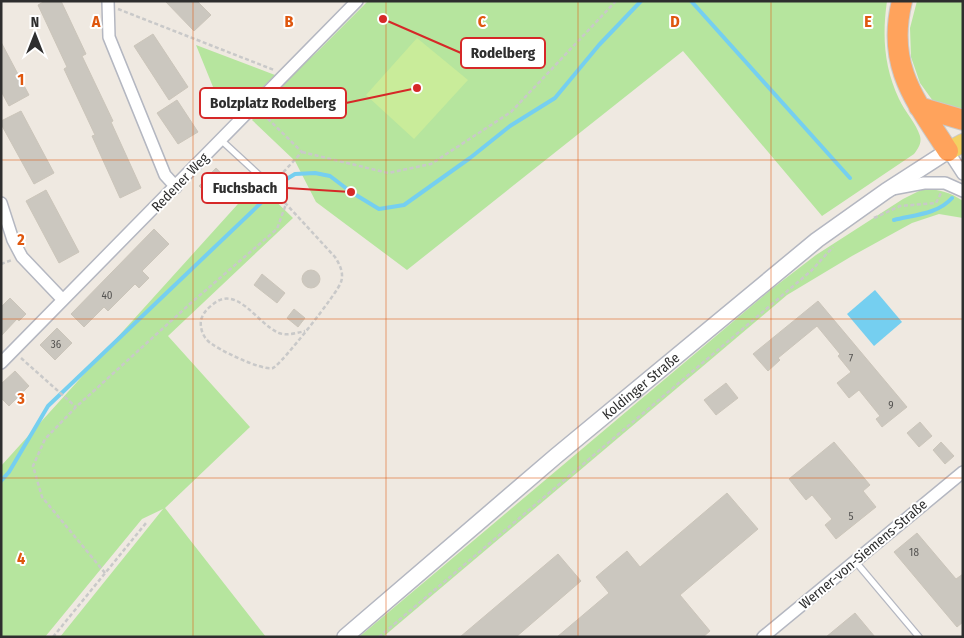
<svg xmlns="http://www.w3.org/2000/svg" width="964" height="638" viewBox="0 0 964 638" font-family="'Fira Sans Condensed',sans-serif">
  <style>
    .green { fill: #b6e59e }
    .pitch { fill: #c9ec9a }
    .water { fill: #75cff0 }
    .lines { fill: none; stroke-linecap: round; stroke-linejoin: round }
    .stream { stroke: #75cff0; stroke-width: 4 }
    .building { fill: #cbc7bf; stroke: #cbc5ba }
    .lane-casing { stroke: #b4b7c1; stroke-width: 8 }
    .street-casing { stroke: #b4b7c1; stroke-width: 14 }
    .secondary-casing { stroke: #b4b7c1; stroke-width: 18 }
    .primary-casing { stroke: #c9c9c9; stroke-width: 20 }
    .highway-casing { stroke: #c9c9c9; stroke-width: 22 }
    .path { stroke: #c9c9c9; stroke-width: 2.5; stroke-dasharray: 4 2.5; stroke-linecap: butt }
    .lane { stroke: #fff; stroke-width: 5.5 }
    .street { stroke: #fff; stroke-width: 11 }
    .secondary { stroke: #fff; stroke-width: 15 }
    .primary { stroke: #f2d163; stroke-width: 18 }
    .highway { stroke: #ffa35c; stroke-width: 20 }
    .grid { fill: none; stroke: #df570e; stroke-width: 1; stroke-opacity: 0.55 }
    .labels { text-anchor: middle; stroke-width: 4; stroke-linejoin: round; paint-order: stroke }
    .number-label { font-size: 11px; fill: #555452 }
    .street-label { font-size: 14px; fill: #2e2e2e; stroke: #fff }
    .grid-label { font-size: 16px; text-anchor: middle; font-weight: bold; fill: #df570e; stroke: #fff; stroke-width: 4; stroke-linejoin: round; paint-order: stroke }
    .leader { fill: none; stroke: #d62828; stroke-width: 2 }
    .callout-dot { fill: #d62828; stroke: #fff; stroke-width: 2 }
    .callout { fill: #fff; stroke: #d62828; stroke-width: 2 }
    .callout-label { font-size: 15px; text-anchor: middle; font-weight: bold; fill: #2e2e2e }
  </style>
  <rect width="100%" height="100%" fill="#efe9e1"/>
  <!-- green -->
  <path class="green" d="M 368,1 L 887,1 C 882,36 884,67 899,99 C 905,112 916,123 920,136 C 922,143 918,149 914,154 L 822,216 L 683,51 L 407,270 L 316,202 L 295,161 L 252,120 L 289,77 L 317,52 Z
    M 917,1 L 963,1 L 963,114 L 933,101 L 920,83 L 911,57 L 910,28 Z
    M 196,45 L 275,75 L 235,114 L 224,114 Z
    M 257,183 L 293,218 L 168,336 L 250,427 L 165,508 L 266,637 L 60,637 L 163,509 L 142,519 L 45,637 L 1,637 L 1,466 Z
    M 923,189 C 938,189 950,192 963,201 L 963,218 L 939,214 L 912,223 L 852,256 L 787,295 L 383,637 L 359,637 L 773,288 L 816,255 L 903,199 Z"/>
  <!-- pitch -->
  <path class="pitch" d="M 417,38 L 468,80 L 414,139 L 366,95 Z"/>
  <!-- water -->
  <path class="water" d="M 875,290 L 902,322 L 874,346 L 847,314 Z"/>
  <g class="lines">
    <!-- stream -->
    <path class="stream" d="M 691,1 L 850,178
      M 894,220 C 914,215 938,214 952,198
      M 1,481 L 9,472 L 48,406 L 285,180 L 295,174 L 315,173 L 330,176 L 351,192 L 379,209 L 404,205 L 470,158 L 510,126 L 555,98 L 599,45 L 641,1"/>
  </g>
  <!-- building -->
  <path class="building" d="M 45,1 L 61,1 L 86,54 L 82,56 L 113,121 L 111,122 L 141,188 L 120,198 L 92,136 L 95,135 L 64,69 L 67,67 L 38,5 Z
    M 165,1 L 197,1 L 211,15 L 194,31 Z
    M 153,34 L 188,87 L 169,100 L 134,46 Z
    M 1,42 L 29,95 L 9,106 L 1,91 Z
    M 177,100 L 198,132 L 178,144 L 157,113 Z
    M 21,111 L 54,173 L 34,184 L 1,124 L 1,121 Z
    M 216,168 L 241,192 L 232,201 L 222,191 L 213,200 L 199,186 Z
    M 46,190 L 79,252 L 59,263 L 26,201 Z
    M 154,229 L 169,244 L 142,271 L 149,278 L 139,288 L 135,284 L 108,311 L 104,307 L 84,327 L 71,314 Z
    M302 279a9 9 0 1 1 18 0a9 9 0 1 1-18 0Z
    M 262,274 L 285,293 L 277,303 L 254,285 Z
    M 10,298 L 26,314 L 19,321 L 17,319 L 1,336 L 1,307 Z
    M 818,301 L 907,407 L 882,427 L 876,419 L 880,416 L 859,390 L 849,398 L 837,383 L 851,372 L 838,356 L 840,354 L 817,326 L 778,358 L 780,360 L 768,371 L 753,354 Z
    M 294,309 L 305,318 L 298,327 L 287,318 Z
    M 57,328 L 72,343 L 55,360 L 40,345 Z
    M 15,371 L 29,386 L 9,406 L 1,398 L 1,384 Z
    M 726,383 L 738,398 L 716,415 L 704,400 Z
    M 920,422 L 932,436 L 919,447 L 907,433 Z
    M 834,442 L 870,485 L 863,491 L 876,507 L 836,539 L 825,525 L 832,519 L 812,495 L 806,500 L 789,479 Z
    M 941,442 L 954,456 L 945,464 L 933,450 Z
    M 727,493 L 758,529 L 680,595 L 710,631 L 703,637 L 557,637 L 609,593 L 596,577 L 627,551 L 640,567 Z
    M 917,533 L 956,579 L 963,574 L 963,622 L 957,627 L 894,552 Z
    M 558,554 L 581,581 L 516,637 L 460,637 Z
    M 855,613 L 875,637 L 826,637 Z"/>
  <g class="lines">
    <defs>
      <path id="lane" d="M 221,140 L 272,187
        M 855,561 L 919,637"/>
      <path id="street" d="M 108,1 L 109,37 L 165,175 L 176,187
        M 948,151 L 963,174
        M 892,189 L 924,183 L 945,183 L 963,191
        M 1,203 L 13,240 L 22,257 L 63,300
        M 1,363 L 357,1
        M 763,637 L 963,472"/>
      <g id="secondary">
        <path id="s1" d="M 345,637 L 556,456 L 817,240 L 886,191 L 948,151"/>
      </g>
      <path id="primary" d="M 948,151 L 963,143"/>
      <path id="highway" d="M 902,1 C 886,66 915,100 948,151
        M 919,107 L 963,120"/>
    </defs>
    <!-- lane casing -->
    <use href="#lane" class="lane-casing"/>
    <!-- street casing -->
    <use href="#street" class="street-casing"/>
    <!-- secondary casing -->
    <use href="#secondary" class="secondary-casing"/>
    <!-- primary casing -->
    <use href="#primary" class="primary-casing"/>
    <!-- highway casing -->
    <use href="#highway" class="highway-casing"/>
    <!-- path -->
    <path class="path" d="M 118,9 L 274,70
      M 263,114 L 302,152 L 277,179
      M 302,152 L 388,173 L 431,164 L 511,112 L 616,1
      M 276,193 L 335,257 C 340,265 344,273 341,282 C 339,291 280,366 273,368 C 262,371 216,349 208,341 C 202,335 200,327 201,320 C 203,313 207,309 212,305 C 237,283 257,324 279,333 C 287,336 297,333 305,331
      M 874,218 L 900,206 L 936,203 L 941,193
      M 1,264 L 12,260
      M 21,358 L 76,407
      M 105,573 L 42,497 L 33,466 L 45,439 L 76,407 L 192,302 L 277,229 L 286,204
      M 53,637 L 146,523
      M 379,637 L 811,271 L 833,247"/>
    <!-- lane -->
    <use href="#lane" class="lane"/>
    <!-- street -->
    <use href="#street" class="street"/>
    <!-- secondary -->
    <use href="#secondary" class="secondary"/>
    <!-- primary -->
    <use href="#primary" class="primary"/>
    <!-- highway -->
    <use href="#highway" class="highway"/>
  </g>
  <!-- grid -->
  <path class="grid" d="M 193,1 L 193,637M 386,1 L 386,637M 578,1 L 578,637M 771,1 L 771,637M 1,160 L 963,160M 1,319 L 963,319M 1,478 L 963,478"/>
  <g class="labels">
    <!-- number labels -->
    <g class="number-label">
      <text x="107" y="299">40</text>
      <text x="56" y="348">36</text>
      <text x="851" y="362">7</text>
      <text x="891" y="409">9</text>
      <text x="851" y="520">5</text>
      <text x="914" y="556">18</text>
    </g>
    <!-- street labels -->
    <g class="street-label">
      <text transform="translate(180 182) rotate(-46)" y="5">Redener Weg</text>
      <text dy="5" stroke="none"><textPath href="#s1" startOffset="388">Koldinger Straße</textPath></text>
      <text transform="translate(863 554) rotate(-40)" y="5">Werner-von-Siemens-Straße</text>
    </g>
  </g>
  <g class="grid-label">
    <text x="96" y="27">A</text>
    <text x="289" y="27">B</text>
    <text x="482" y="27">C</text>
    <text x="675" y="27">D</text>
    <text x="868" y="27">E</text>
    <text x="21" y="85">1</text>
    <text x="21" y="245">2</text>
    <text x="21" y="404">3</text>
    <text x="21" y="564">4</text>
  </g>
  <!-- callouts -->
  <path class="leader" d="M383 19L461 53M417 88L346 103M351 192L287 188"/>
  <g class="callout-dot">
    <circle cx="383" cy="19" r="5"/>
    <circle cx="417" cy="88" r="5"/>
    <circle cx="351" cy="192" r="5"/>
  </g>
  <g class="callout">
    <rect x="461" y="38" width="84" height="30" rx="5"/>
    <rect x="200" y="88" width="146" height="30" rx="5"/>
    <rect x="202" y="173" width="85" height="30" rx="5"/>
  </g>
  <g class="callout-label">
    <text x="503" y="58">Rodelberg</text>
    <text x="273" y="108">Bolzplatz Rodelberg</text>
    <text x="245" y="193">Fuchsbach</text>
  </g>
  <!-- border -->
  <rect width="964" height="638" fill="none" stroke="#2e2e2e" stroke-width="5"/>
  <!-- north arrow -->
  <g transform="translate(35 35)" stroke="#ffffff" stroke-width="4" paint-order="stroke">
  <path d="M0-4L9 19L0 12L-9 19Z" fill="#2e2e2e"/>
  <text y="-8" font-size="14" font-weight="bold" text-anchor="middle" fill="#2e2e2e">N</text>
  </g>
</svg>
